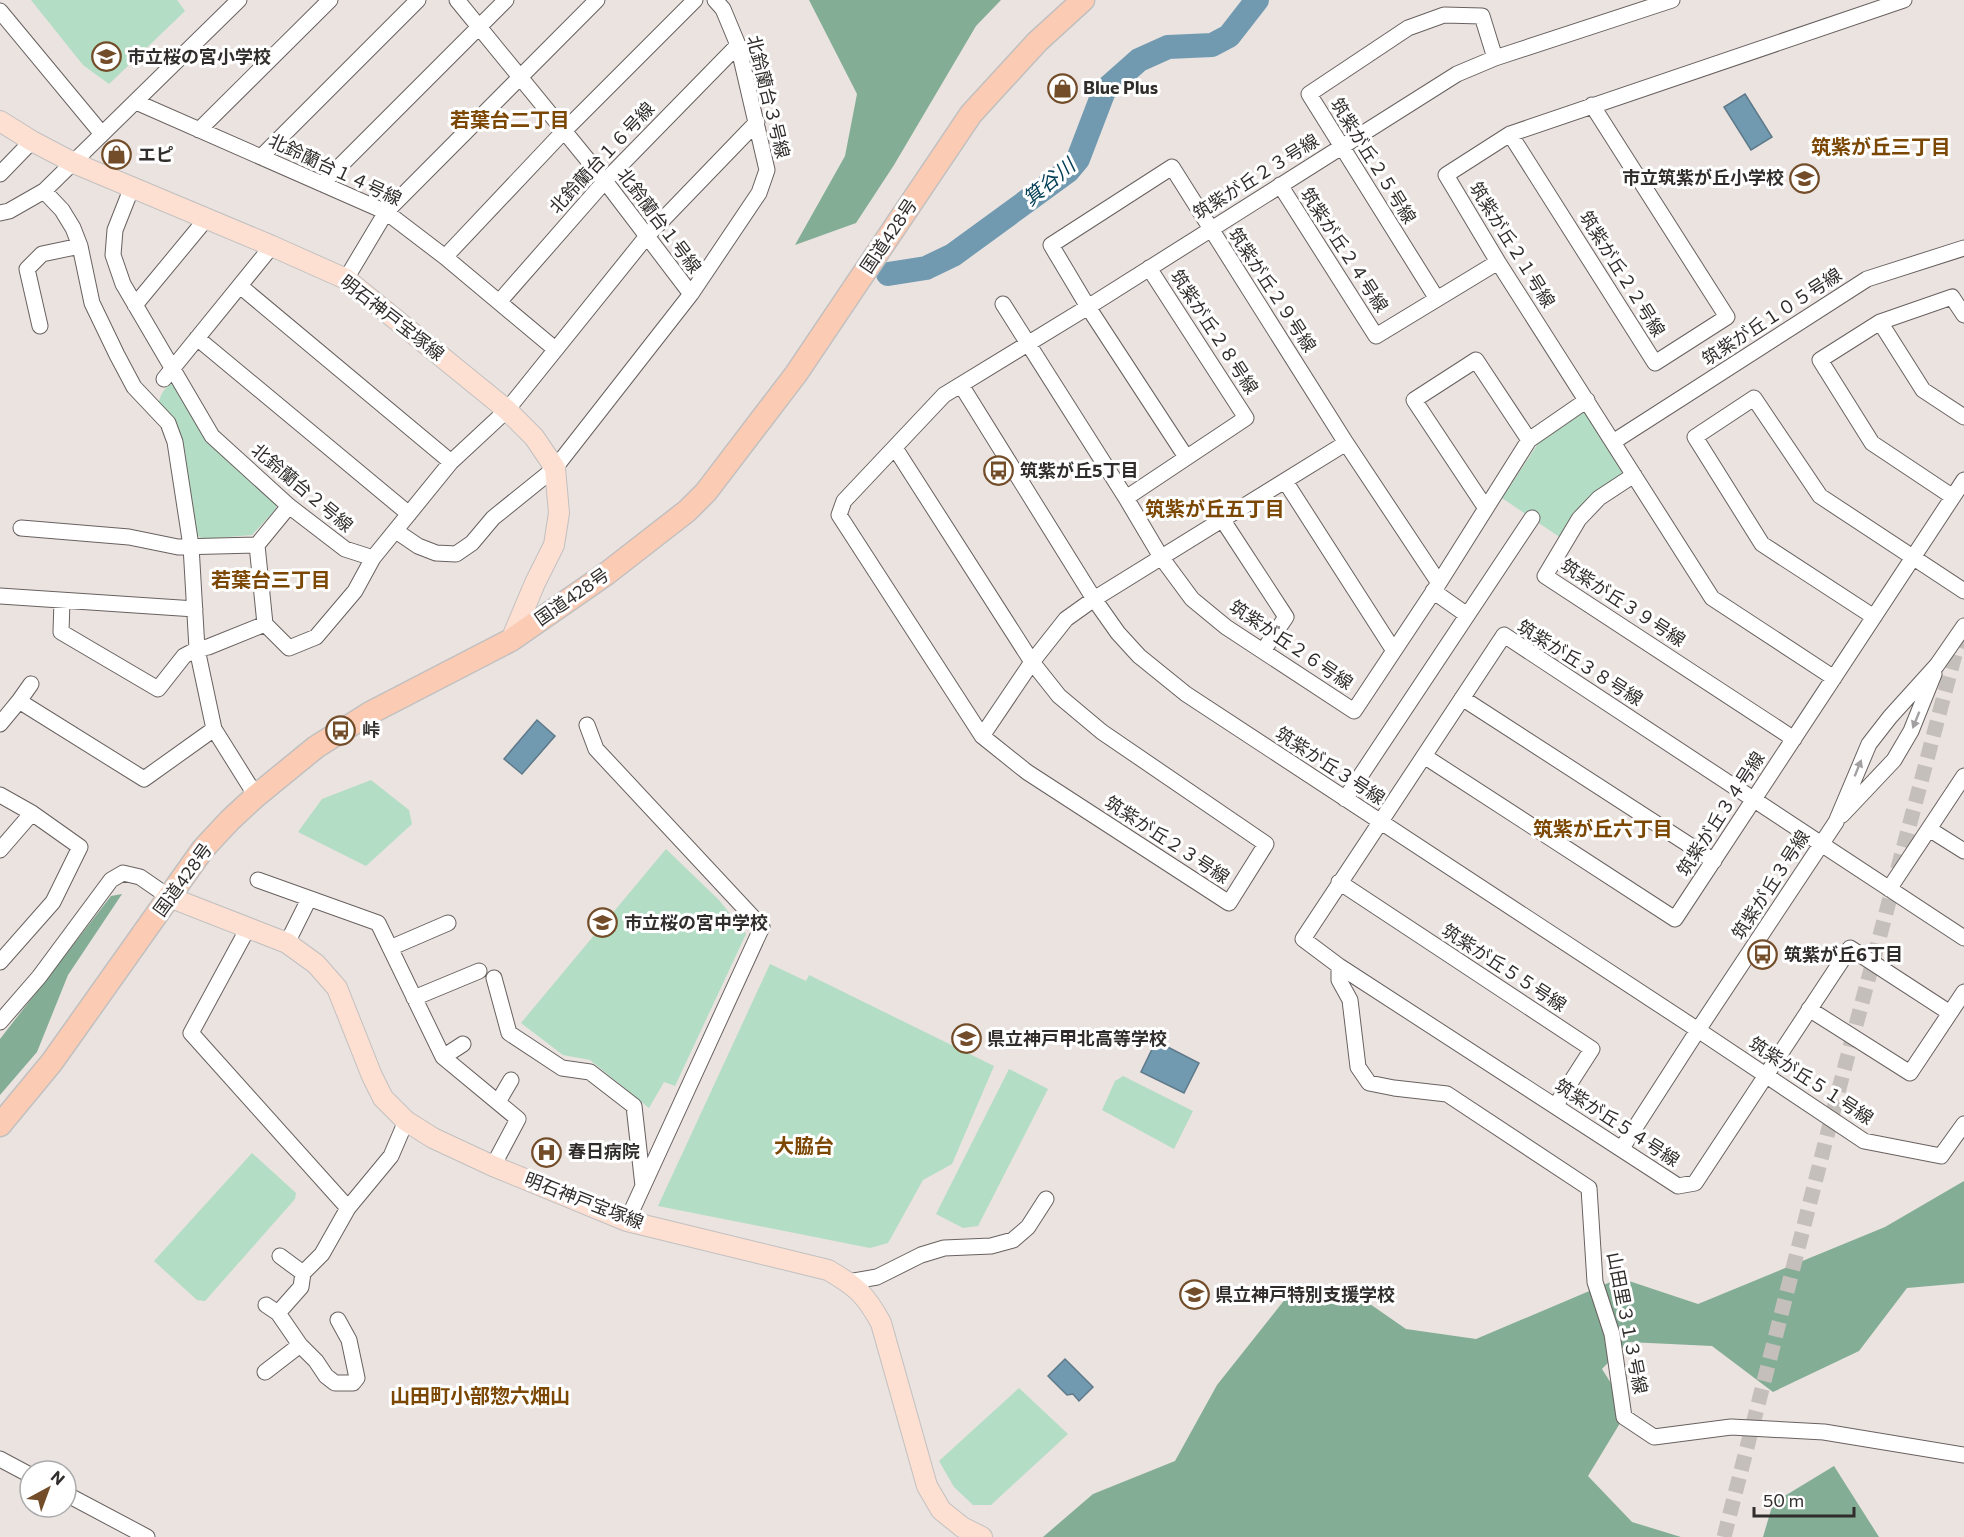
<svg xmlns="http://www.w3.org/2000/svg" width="1964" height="1537" viewBox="0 0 1964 1537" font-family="Commissioner,'Noto Sans JP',sans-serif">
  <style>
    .green { fill: #b3ddc4 }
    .forest { fill: #84ad95 }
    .water { fill: #719ab1; stroke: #5e7989; stroke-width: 1.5 }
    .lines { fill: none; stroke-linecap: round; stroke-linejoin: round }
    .river { stroke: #719ab1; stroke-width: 24 }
    .minor-tunnel { stroke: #c5bfbc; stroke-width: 15; stroke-dasharray: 15 8; stroke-linecap: butt }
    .minor-casing { stroke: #68615f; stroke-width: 17 }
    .major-casing { stroke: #c1c0c0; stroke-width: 22 }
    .highway-casing { stroke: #c1c0c0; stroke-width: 25 }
    .minor { stroke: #fff; stroke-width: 15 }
    .major { stroke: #fde0d2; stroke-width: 20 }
    .highway { stroke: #fccbb4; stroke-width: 22 }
    .oneway { fill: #a2a0a0 }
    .labels { text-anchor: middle; stroke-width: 6; stroke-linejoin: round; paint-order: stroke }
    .poi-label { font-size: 18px; font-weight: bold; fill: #302d2c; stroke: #fff; text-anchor: start }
    .street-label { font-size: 18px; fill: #302d2c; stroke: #fff }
    .neighbourhood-label { font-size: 20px; font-weight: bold; fill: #7b4703; stroke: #fff }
    .water-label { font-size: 20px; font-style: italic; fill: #054058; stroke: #fff }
  </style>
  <rect width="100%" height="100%" fill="#eae3e0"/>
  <!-- green -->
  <path class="green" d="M 31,0 L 177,0 L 185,11 L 109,84 L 83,65 Z
    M 173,384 L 276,502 L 276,509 L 252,535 L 204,539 L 194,534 L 158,405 C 160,396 164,386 173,384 Z
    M 1580,411 L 1588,412 L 1623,467 L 1621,476 L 1561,538 L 1502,498 L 1543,436 Z
    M 371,780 L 409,810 L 412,824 L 366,866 L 298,832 L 322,799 Z
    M 666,849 L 719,900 L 746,934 L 675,1086 L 664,1082 L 649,1108 L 590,1060 L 563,1055 L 521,1023 Z
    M 770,964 L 806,981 L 809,975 L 994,1066 L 952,1164 L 923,1180 L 888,1243 L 870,1248 L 658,1206 Z
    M 1009,1069 L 1048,1089 L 978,1226 L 963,1228 L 936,1214 Z
    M 1123,1076 L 1193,1111 L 1174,1149 L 1102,1110 L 1115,1081 Z
    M 252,1153 L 296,1193 L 295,1199 L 205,1301 L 197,1300 L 154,1261 Z
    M 1019,1388 L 1068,1434 L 991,1505 L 973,1505 L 954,1487 L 939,1461 Z"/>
  <!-- forest -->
  <path class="forest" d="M 809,0 L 1001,0 L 976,26 L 894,165 L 856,223 L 795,245 L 845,156 L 857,94 Z
    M 122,894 L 68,975 L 37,1052 L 0,1095 L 0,1039 L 111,896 Z
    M 1964,1181 L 1964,1283 L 1907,1288 L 1859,1351 L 1773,1392 L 1712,1346 L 1628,1342 L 1602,1369 L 1628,1410 L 1588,1476 L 1632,1522 L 1681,1537 L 1043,1537 L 1093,1494 L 1175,1461 L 1217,1385 L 1286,1298 L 1344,1286 L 1406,1329 L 1476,1339 L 1620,1278 L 1698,1304 L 1885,1227 Z
    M 1834,1466 L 1879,1537 L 1763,1537 L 1773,1503 Z"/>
  <!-- water -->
  <path class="water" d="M 1745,94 L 1772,137 L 1751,150 L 1724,107 Z
    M 537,720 L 555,736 L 522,774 L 504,759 Z
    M 1156,1041 L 1199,1063 L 1184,1093 L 1141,1072 Z
    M 1065,1359 L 1093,1387 L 1079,1401 L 1073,1394 L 1067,1395 L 1048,1376 Z"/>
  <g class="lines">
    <!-- river -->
    <path class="river" d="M 888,274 L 926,268 L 953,255 L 1068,171 L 1078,159 L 1104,91 L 1139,60 L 1168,47 L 1212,45 L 1229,36 L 1257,0"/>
    <!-- minor-tunnel -->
    <path class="minor-tunnel" d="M 1724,1537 L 1840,1085 L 1961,632"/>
    <defs>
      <path id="minor" d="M 0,11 L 102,134
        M 136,102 L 386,212 L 445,257 L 555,349
        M 199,130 L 330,0
        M 1510,134 L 1655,363 L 1727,317 L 1592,105
        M 261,157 L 418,0
        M 0,174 L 32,141
        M 322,184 L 506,0
        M 1280,185 L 1376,336 L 1498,262
        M 132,187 L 115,230 L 113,255 L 123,284 L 212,436 L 289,506 L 345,549 L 373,558 L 451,462 L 507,410 L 647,236 L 757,122
        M 44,191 L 62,210 L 73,228 L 80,246 L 92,303 L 117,355 L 134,387 L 168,423 L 175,442 L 191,546 L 197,649 L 214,729 L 256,796
        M 0,213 L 9,211 L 44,191 L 239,0
        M 445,257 L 564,131 L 695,0
        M 346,279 L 386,212 L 597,0
        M 240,286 L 451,462
        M 691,294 L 759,193 L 767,170 L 738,45 L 723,9 L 715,0
        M 1437,299 L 1309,94 L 1408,28 L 1444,15 L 1482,16 L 1495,58
        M 499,302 L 605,181 L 738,45
        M 1003,304 L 1126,498 L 1161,557 L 1192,599 L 1226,627 L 1354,711 L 1439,583 L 1529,440 L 1587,400
        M 135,305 L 207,218
        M 1880,322 L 1923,390 L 1964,417
        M 40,326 L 27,269 L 42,254 L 80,246
        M 197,338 L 409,514
        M 164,379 L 272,246
        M 961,385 L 1094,599 L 1118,633 L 1139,656 L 1186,694 L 1698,1030 L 1836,822 L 1869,744 L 1890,717 L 1937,665 L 1964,626
        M 1613,442 L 1867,279 L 1964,248
        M 895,448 L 1032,662 L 1059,696 L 1102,732 L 1266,844 L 1229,903 L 1027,772 L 982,736 L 839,515 L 844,501 L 944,395 L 1088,307 L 1457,74 L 1495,58 L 1672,0
        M 1186,457 L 1088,307 L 1051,245 L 1172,167 L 1346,443 L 1439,583
        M 1634,475 L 1599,498 L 1579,519 L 1545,576 L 1794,739
        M 1285,481 L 1394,651
        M 1953,497 L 1872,443 L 1820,360 L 1880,322 L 1952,297 L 1964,315
        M 1126,498 L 1246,418 L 1149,268
        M 289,506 L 257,545 L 265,624 L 289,648 L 316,637 L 355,591 L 373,558
        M 1485,507 L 1414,400 L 1476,360 L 1529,440
        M 1222,519 L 1286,617 L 1263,651
        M 21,528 L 129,537 L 178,547 L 257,545
        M 396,531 L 418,546 L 436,553 L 456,554 L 472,543 L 493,518 L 555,468 L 691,294 L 605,181 L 457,0
        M 1433,591 L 1467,615
        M 0,596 L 195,609
        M 62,601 L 61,632 L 158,689 L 184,656 L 197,649 L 208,647 L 265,624
        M 1874,617 L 1762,544 L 1695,437 L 1754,398 L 1820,496 L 1964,591
        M 1834,678 L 1712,598 L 1498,262 L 1446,175 L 1510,134 L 1904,0
        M 1462,698 L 1714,861
        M 19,701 L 31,684
        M 0,724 L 19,701 L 144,779 L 214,729
        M 587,725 L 596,749 L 762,927 L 627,1221
        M 982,736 L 1032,662 L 1066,619 L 1094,599 L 1346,443
        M 1424,756 L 1675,919 L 1964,480
        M 0,795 L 32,813 L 80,847 L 53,902 L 0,962
        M 1345,799 L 1532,518
        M 1842,815 L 1894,760 L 1911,731 L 1934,674
        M 1929,829 L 1964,851
        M 0,850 L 32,813
        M 258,880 L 378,923 L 443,1057 L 518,1119 L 493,1166
        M 1339,882 L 1592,1049 L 1556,1105
        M 1889,889 L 1964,776
        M 248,928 L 191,1033 L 348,1208
        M 287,943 L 309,899
        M 390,948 L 448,923
        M 1339,966 L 1339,980 L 1350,1000 L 1358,1067 L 1369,1083 L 1394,1088 L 1447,1094 L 1589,1188 L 1595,1282 L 1612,1334 L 1624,1417 L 1654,1437 L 1731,1427 L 1824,1432 L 1964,1455
        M 494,978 L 509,1033 L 562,1068 L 590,1072 L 634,1106 L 643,1186
        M 414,998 L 479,971
        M 1809,1009 L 1910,1073 L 1964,992
        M 1950,1013 L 1850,948 L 1695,1183 L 1678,1186 L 1339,966 L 1303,939 L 1504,635 L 1964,938
        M 0,1022 L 39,977 L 111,880 L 123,873 L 140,877 L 169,897
        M 443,1057 L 463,1044
        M 498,1102 L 511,1080
        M 1622,1148 L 1698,1030 L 1864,1141 L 1941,1156 L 1964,1124
        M 280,1256 L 303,1273
        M 848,1282 L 877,1277 L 921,1255 L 944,1248 L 991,1246 L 1013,1240 L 1028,1227 L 1046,1199
        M 266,1305 L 278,1313 L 300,1345 L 316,1361 L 326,1376 L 335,1383 L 353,1383 L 357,1378 L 349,1340 L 338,1320
        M 278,1313 L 301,1287 L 303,1273 L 322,1254 L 348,1208 L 391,1156 L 406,1121
        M 265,1372 L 300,1345
        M 0,1459 L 30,1475
        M 66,1494 L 147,1537"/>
      <path id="major" d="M 0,121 L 32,141 L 74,163 L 272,246 L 346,279 L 507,410 L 534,437 L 555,468 L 559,513 L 554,545 L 535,583 L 511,640
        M 169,897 L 287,943 L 316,964 L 337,988 L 372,1076 L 383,1098 L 406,1121 L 433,1138 L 493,1166 L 627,1221 L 828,1270 C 856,1286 866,1295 881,1323 L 927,1486 L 941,1510 L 962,1527 L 982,1537"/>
      <path id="highway" d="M 0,1125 L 52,1062 L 203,849 L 230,820 L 256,796 L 316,747 L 370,713 L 511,640 L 606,574 L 687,511 L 706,492 L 796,374 L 971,114 L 1037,42 L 1083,0"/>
    </defs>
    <!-- minor casing -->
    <use href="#minor" class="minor-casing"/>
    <!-- major casing -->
    <use href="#major" class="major-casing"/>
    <!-- highway casing -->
    <use href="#highway" class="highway-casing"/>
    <!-- minor -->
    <use href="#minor" class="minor"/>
    <!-- major -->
    <use href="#major" class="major"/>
    <!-- highway -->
    <use href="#highway" class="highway"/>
  </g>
  <!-- one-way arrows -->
  <defs><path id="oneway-solid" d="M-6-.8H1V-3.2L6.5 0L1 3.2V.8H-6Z" transform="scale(1.5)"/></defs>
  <g class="oneway">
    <use href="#oneway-solid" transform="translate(1916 720) rotate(112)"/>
    <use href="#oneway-solid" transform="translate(1858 768) rotate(-68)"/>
  </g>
  <!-- icons -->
  <defs>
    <symbol id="school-ring" viewBox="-11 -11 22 22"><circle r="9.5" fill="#fff" stroke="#734d29" stroke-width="1.5"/><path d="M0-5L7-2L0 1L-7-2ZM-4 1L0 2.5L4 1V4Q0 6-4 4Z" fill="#734d29"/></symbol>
    <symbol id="shop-ring" viewBox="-11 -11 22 22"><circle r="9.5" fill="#fff" stroke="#734d29" stroke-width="1.5"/><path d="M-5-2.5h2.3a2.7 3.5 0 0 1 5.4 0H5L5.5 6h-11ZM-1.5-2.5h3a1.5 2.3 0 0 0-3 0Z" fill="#734d29"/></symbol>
    <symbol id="bus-ring" viewBox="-11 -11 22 22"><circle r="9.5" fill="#fff" stroke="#734d29" stroke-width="1.5"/><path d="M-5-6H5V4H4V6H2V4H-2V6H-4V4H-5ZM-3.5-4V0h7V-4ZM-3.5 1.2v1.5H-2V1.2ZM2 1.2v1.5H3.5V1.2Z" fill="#734d29"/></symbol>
    <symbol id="hospital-ring" viewBox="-11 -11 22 22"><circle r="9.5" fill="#fff" stroke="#734d29" stroke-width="1.5"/><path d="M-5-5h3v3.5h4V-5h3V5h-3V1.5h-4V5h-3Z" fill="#734d29"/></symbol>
  </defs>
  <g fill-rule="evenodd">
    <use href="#school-ring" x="90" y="40" width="33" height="33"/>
    <use href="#shop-ring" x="1046" y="72" width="33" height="33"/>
    <use href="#shop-ring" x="100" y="138" width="33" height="33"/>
    <use href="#school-ring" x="1788" y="162" width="33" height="33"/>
    <use href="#bus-ring" x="982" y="454" width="33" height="33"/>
    <use href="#bus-ring" x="324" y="714" width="33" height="33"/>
    <use href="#school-ring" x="586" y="906" width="33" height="33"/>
    <use href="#bus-ring" x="1746" y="938" width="33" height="33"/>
    <use href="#school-ring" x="950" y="1022" width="33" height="33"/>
    <use href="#hospital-ring" x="530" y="1136" width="33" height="33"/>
    <use href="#school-ring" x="1178" y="1278" width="33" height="33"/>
  </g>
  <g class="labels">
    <!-- poi labels -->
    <g class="poi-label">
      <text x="127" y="63">市立桜の宮小学校</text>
      <text x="1083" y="94">Blue Plus</text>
      <text x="138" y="161">エピ</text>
      <text x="1784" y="184" text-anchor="end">市立筑紫が丘小学校</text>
      <text x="1020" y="477">筑紫が丘5丁目</text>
      <text x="362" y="736">峠</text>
      <text x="624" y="929">市立桜の宮中学校</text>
      <text x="1784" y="961">筑紫が丘6丁目</text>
      <text x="987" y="1045">県立神戸甲北高等学校</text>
      <text x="568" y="1158">春日病院</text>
      <text x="1215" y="1301">県立神戸特別支援学校</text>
    </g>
    <!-- street labels -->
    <g class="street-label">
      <text transform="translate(768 97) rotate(76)" y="6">北鈴蘭台３号線</text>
      <text transform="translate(602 158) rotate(-47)" y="6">北鈴蘭台１６号線</text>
      <text transform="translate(1373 161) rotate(58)" y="6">筑紫が丘２５号線</text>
      <text transform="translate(335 170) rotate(25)" y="6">北鈴蘭台１４号線</text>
      <text transform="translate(1256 177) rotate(-32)" y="6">筑紫が丘２３号線</text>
      <text transform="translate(659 221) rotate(53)" y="6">北鈴蘭台１号線</text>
      <text transform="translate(889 236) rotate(-56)" y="6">国道428号</text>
      <text transform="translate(1512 245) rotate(58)" y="6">筑紫が丘２１号線</text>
      <text transform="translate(1344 250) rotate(57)" y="6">筑紫が丘２４号線</text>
      <text transform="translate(1622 274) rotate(58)" y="6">筑紫が丘２２号線</text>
      <text transform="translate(1272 290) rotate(57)" y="6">筑紫が丘２９号線</text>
      <text transform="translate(1772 317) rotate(-33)" y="6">筑紫が丘１０５号線</text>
      <text transform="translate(392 318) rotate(38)" y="6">明石神戸宝塚線</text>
      <text transform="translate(1214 332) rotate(57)" y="6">筑紫が丘２８号線</text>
      <text transform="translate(302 488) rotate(40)" y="6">北鈴蘭台２号線</text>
      <text transform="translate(572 597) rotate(-35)" y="6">国道428号</text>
      <text transform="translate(1623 603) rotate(33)" y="6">筑紫が丘３９号線</text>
      <text transform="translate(1291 645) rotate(34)" y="6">筑紫が丘２６号線</text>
      <text transform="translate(1580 663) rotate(32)" y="6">筑紫が丘３８号線</text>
      <text transform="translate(1330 766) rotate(33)" y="6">筑紫が丘３号線</text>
      <text transform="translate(1721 814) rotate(-57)" y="6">筑紫が丘３４号線</text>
      <text transform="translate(1167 840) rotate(33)" y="6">筑紫が丘２３号線</text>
      <text transform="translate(183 880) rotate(-54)" y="6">国道428号</text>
      <text transform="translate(1771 885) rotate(-57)" y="6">筑紫が丘３号線</text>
      <text transform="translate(1504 968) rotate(33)" y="6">筑紫が丘５５号線</text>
      <text transform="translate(1811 1081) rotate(33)" y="6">筑紫が丘５１号線</text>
      <text transform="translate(1617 1123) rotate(33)" y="6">筑紫が丘５４号線</text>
      <text transform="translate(584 1201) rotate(21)" y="6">明石神戸宝塚線</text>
      <text transform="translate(1627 1323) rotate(79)" y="6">山田里３１３号線</text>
    </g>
    <!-- neighbourhood labels -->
    <g class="neighbourhood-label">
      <text x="510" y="127">若葉台二丁目</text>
      <text x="1881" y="154">筑紫が丘三丁目</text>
      <text x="1215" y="516">筑紫が丘五丁目</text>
      <text x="271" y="587">若葉台三丁目</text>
      <text x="1603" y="836">筑紫が丘六丁目</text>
      <text x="804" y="1153">大脇台</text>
      <text x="480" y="1403">山田町小部惣六畑山</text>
    </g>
    <!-- water labels -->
    <g class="water-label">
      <text transform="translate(1049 182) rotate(-40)" y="7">箕谷川</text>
    </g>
  </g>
  <!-- north arrow -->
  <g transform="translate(48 1489) rotate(41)"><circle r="28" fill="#ffffff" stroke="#acabab" stroke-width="1.5"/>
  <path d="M0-4.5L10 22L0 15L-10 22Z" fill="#734d29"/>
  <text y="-9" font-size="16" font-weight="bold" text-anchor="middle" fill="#302d2c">N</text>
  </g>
  <!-- scale -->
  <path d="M1754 1507v9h100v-9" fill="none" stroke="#302d2c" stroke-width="3"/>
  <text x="1763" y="1507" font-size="18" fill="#302d2c" stroke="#ffffff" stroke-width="4.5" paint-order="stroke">50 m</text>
</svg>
